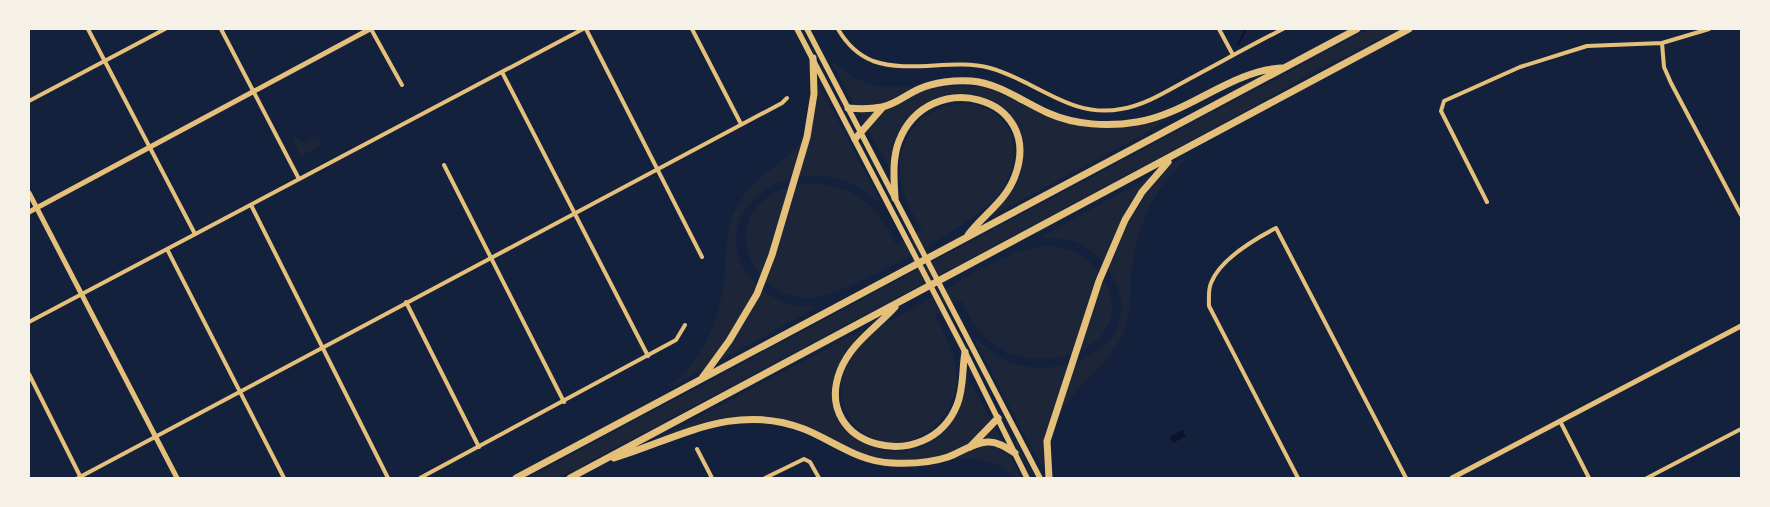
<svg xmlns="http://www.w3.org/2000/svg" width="1770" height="507" viewBox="0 0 1770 507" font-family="Bitter,serif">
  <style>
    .green { fill: #1d2539 }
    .water { fill: #0b132b }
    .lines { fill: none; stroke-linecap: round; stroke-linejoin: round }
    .stream { stroke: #0b132b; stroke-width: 2 }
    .minor { stroke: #e5c07b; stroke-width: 4 }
    .tertiary { stroke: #e5c07b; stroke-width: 5 }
    .secondary { stroke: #e5c07b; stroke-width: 5.5 }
    .motorway { stroke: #e5c07b; stroke-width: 7 }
  </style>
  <rect width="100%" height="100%" fill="#14213d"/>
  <!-- green -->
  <path class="green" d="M 1369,29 L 1400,29 L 1308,75 L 1226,122 L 559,478 L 528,478 Z
    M 830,60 L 856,79 L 879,87 L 981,87 L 992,89 L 1040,113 L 1085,127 L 1134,127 L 1171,117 L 1153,129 L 990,217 C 1001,205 1014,192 1019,177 C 1043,105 956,65 909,117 C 901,127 895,139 892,151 C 891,157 892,165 890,169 Z
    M 819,85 L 881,203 C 875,201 869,194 863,190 C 849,181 833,176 816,176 C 756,173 707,233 755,283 C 766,294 779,302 794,305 C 801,306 811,305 816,308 L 669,388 C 706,355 722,316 725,267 C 727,247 726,226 736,208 C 761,159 820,160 817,86 Z
    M 963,103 C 1020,108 1027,162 994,200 C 973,224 840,299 809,298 C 790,298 772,290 760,275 C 747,258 741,238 750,218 C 767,179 830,175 862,199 C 878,211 885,227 896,244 L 922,229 C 916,218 909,207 904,194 C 889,150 916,106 963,103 Z
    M 294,137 L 305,143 L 316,137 L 320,141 L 321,145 L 301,156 L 293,141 Z
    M 1193,153 C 1153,187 1135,227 1131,279 C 1130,298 1131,320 1121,338 C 1096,384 1043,404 1043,464 L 1040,465 L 974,338 C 986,346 997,358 1012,363 C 1071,383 1153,338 1109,271 C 1101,258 1089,248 1075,242 C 1063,238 1052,239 1041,237 Z
    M 1042,246 C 1064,246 1084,252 1098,271 C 1152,344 1038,387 986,338 C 975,328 968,314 961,300 L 935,315 C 944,334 954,350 956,371 C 959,388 953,403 943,417 C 888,486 793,402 871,335 C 884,323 901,315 916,307 C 955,285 997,254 1042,246 Z
    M 866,328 C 775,417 895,495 950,424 C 964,406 959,388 967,375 L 1021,478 L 1016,478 L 998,465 L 976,459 L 885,459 L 874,457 C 852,450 832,438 811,428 C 758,406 713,415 662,439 L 661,437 Z
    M 1016,440 L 1035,478 L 1032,478 L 1014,441 Z"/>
  <!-- water -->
  <path class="water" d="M 1182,430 L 1186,436 L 1173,443 L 1170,437 Z"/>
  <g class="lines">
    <!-- stream -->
    <path class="stream" d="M 1238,44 L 1246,29"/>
    <!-- minor -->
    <path class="minor" d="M 88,29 L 195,234
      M 221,29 L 299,179
      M 371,29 L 402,85
      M 586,29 L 702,257
      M 692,29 L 741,124
      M 838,29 C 846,43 858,55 873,61 C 910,74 952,58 990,68 C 1035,80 1071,119 1121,109 C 1147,105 1170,89 1193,77 C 1223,61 1253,44 1283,29
      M 1219,29 L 1233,55
      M 1662,43 L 1664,67 L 1671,83 L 1741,215
      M 502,72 L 648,356
      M 29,101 L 165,29
      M 444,165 L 564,402
      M 1487,202 L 1441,111 L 1444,101 L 1520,67 L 1587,46 L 1662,43 L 1709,29
      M 251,205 L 388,478
      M 167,249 L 284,478
      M 406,302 L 479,447
      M 29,322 L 583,29
      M 29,374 L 81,478
      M 1560,421 L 1589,478
      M 697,449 L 712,478
      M 78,478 L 782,103 L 787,98
      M 420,478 L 676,340 L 685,325
      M 765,478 L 804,459 L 810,462 L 819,478
      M 1298,478 L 1209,306 C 1209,298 1208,290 1211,283 C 1220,259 1255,239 1276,228 L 1406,478
      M 1647,478 L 1741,429"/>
    <!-- tertiary -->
    <path class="tertiary" d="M 29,193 L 177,478
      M 29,212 L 370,29
      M 1452,478 L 1741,326"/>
    <!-- secondary -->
    <path class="secondary" d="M 797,29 L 965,352 L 1027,478
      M 807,29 L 1040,478"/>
    <!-- motorway -->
    <path class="motorway" d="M 848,108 C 859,109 871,109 882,107 C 895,105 907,94 919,89 C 934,82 955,80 971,81 C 999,83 1023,102 1048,113 C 1075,125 1108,127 1137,122 C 1188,114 1230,71 1281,68
      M 855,139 L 883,107
      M 895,198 C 894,179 892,159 899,141 C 928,66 1045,95 1015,176 C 1006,201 983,215 968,235
      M 895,307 C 876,328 851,343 840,371 C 811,448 928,477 957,405 C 964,388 962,369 965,352
      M 702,378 L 729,341 L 757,294 L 772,255 L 807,137 L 814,94 L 813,58
      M 970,447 L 998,418
      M 614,458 C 679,438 734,402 804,429 C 834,441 859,462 892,463 C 911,464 930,463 948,457 C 961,452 973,443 987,442 C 997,441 1007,448 1015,453
      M 516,478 L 1357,29
      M 570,478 L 1409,29
      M 1049,478 L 1047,441 L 1099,281 L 1125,220 L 1142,192 L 1168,162"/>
  </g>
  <!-- border -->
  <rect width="1770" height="507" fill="none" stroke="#f6f1e7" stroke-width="60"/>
</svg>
